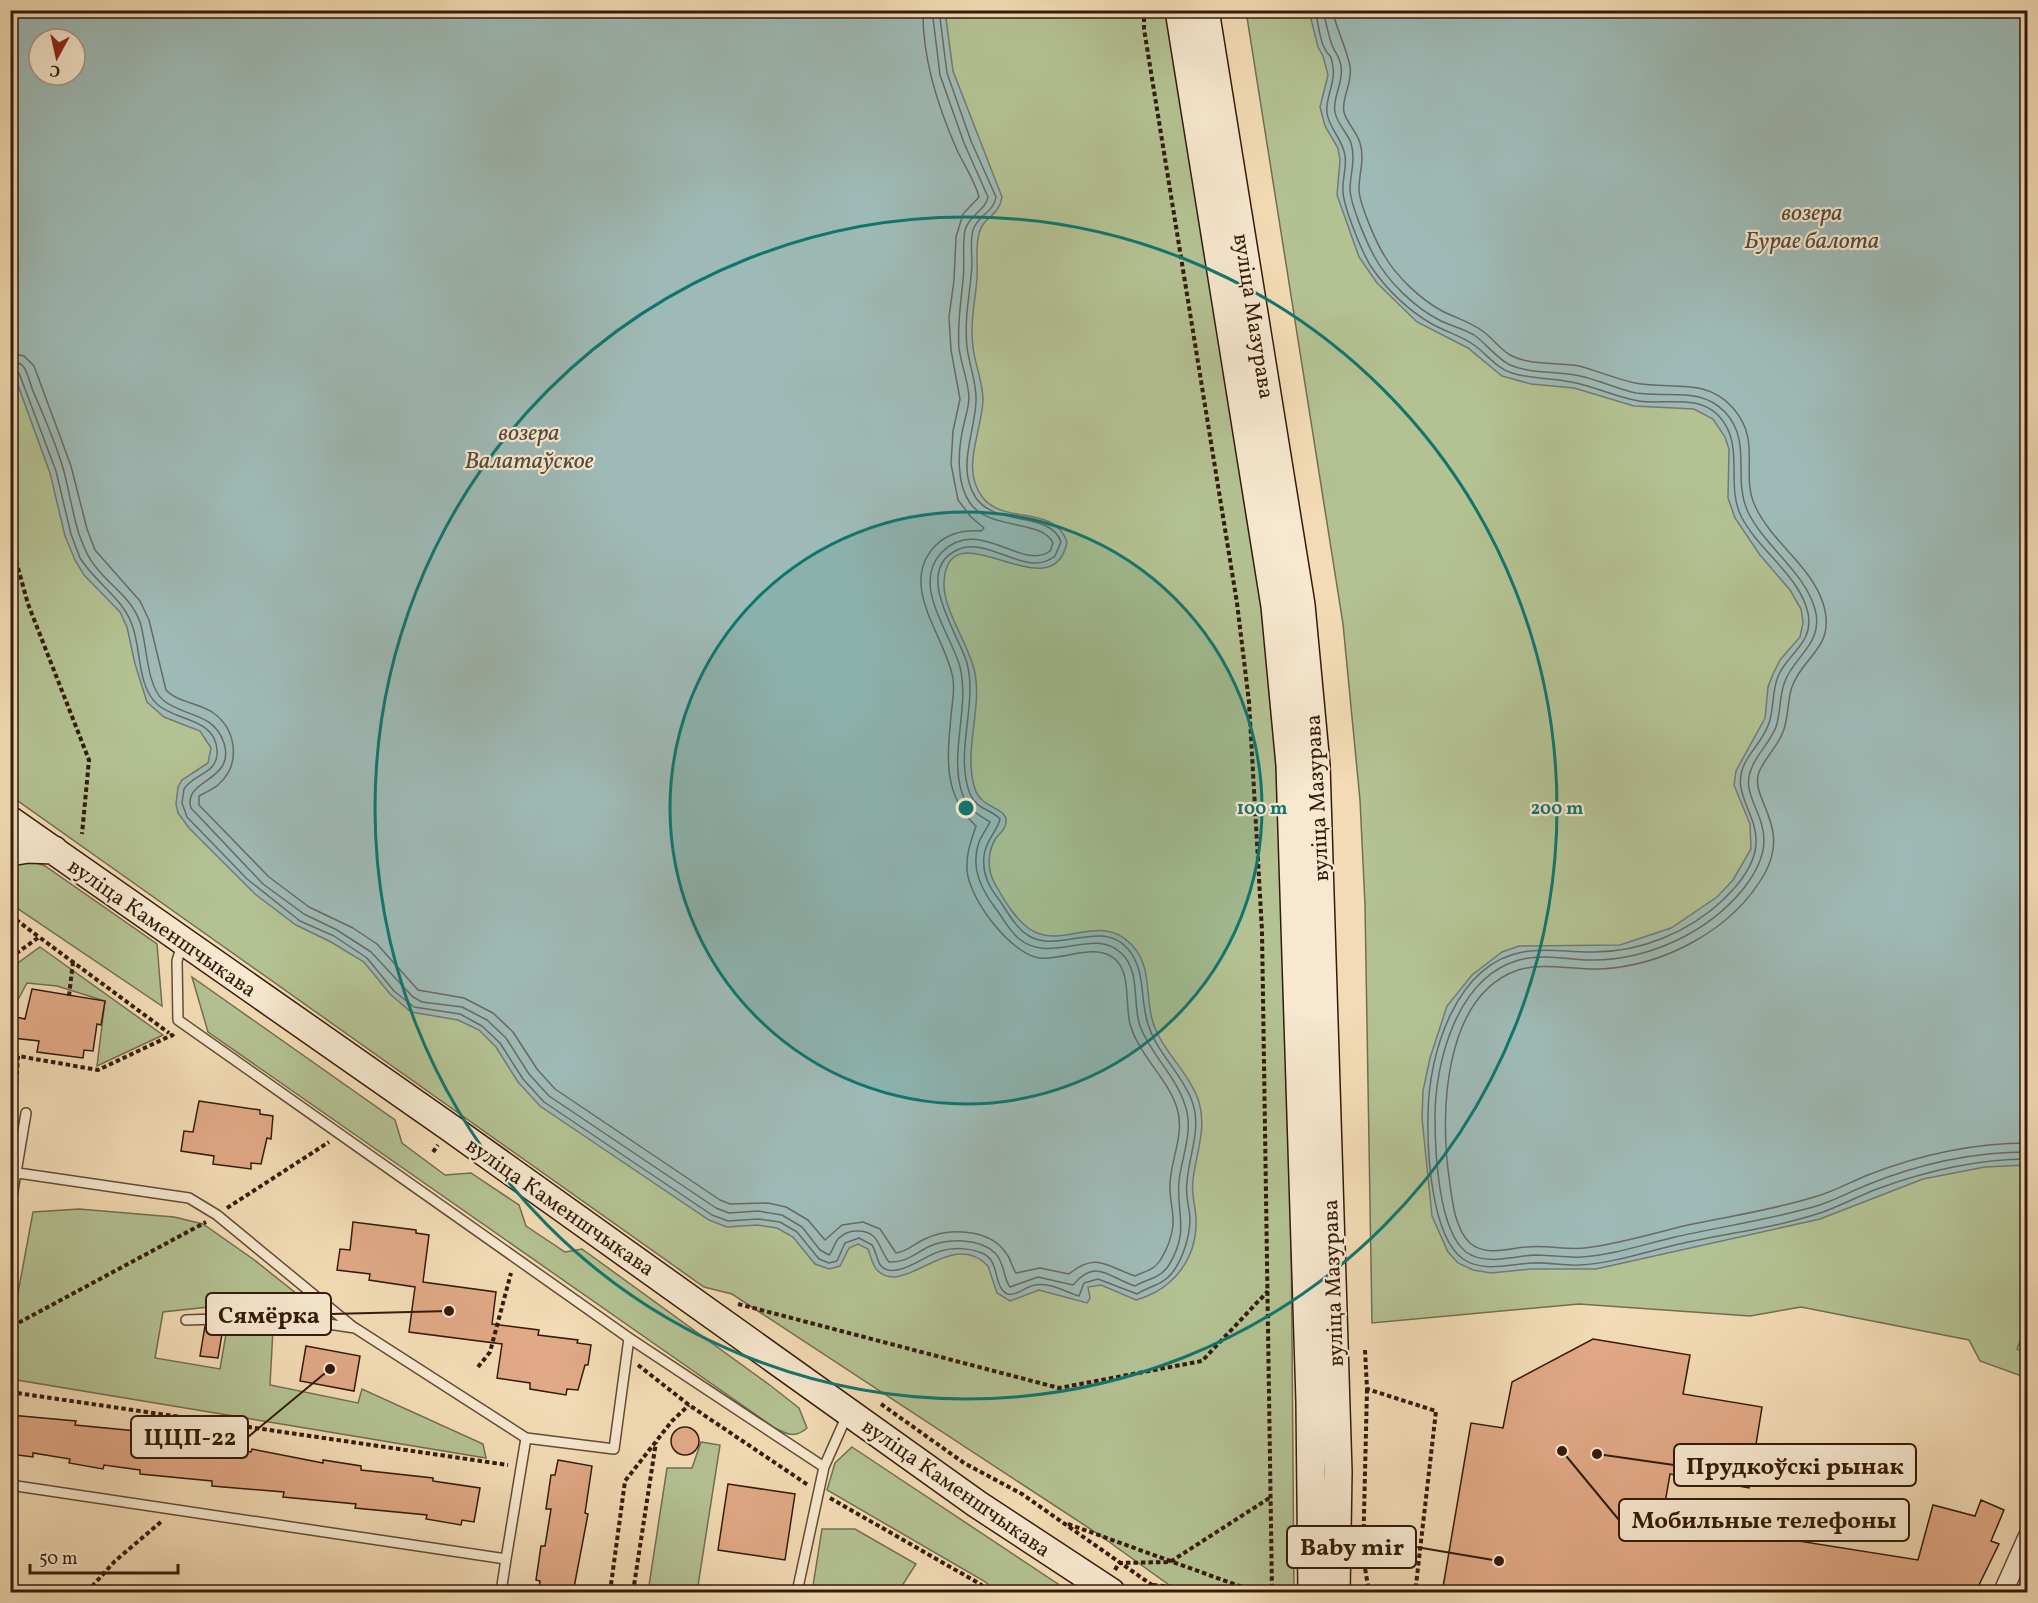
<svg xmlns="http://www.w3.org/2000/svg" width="2038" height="1603" viewBox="0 0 2038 1603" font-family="Vollkorn,serif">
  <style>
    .green { fill: #b4c293; stroke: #746e50; stroke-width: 1.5; fill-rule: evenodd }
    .water { fill: #9ebab6; stroke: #747a72; stroke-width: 1.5; fill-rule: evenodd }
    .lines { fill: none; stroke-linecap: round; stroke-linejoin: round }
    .shore { stroke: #6a6a62; stroke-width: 1.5 }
    .building { fill: #e1a986; stroke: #351b0d; stroke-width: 1.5 }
    .lane-casing { stroke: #644b37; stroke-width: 12 }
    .street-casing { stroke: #644b37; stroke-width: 21 }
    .secondary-casing { stroke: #351b0d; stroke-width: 30 }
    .path { stroke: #351b0d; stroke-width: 4; stroke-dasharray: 4.5 3; stroke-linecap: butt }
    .lane { stroke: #f7e8cf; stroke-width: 9 }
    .street { stroke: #f7e8cf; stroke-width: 18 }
    .secondary { stroke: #f7e8cf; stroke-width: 27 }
    .ring { fill: none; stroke: #0f766e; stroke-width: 3 }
    .labels { text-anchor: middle; stroke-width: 4.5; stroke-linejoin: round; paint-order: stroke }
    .street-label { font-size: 22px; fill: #351b0d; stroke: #f7e8cf }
    .water-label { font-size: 24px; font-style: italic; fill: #544b40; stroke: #f7e8cf }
    .centre { fill: #0f766e; stroke: #f7e8cf; stroke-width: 3 }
    .ring-label { font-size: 18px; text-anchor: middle; font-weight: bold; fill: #0f766e; stroke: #f7e8cf; stroke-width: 4.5; stroke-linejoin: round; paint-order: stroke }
    .leader { fill: none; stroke: #351b0d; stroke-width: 2 }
    .callout-dot { fill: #351b0d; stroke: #f7e8cf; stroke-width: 2 }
    .callout { fill: #f7e8cf; stroke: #351b0d; stroke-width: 2 }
    .callout-label { font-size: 24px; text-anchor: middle; font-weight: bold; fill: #351b0d }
  </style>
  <rect width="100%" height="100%" fill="#f3dcb5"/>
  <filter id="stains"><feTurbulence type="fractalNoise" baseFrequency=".00333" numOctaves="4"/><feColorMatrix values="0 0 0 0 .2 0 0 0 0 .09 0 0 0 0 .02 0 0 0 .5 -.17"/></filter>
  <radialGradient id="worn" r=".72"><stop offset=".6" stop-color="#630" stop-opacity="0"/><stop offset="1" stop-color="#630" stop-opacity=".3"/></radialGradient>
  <!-- green -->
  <path class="green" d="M 11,11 L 1167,11 L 1240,448 L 1274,690 L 1291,1217 L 1294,1592 L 1179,1592 L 1098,1534 L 732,1294 L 704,1287 L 11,796 ZM 39,39 L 75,39 L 75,75 L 39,75 Z
    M 1246,11 L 2027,11 L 2028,1323 L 2017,1349 L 2027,1352 L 2027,1378 L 1980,1361 L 1969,1340 L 1801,1307 L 1750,1316 L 1579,1304 L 1372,1323 L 1365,905 L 1360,800 L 1343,624 Z
    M 26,859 L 45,866 L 157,944 L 162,1006 L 11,904 L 10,861 Z
    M 40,947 L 163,1035 L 97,1066 L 105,1001 L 57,986 L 27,983 L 11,1013 L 11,968 Z
    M 192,977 L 395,1120 L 402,1143 L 445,1175 L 471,1173 L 519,1205 L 526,1226 L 565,1252 L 582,1249 L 771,1386 L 799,1408 L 807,1428 C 796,1438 788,1435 775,1428 L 208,1032 Z
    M 79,1209 L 174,1217 L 203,1224 L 253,1259 L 316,1309 L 245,1303 L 163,1312 L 155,1358 L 220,1369 L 226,1334 L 240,1326 L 273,1329 L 270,1385 L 358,1403 L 362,1389 L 483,1444 L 486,1458 L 11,1379 L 11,1331 L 33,1212 Z
    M 701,1442 L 720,1445 L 697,1592 L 648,1592 L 667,1468 L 692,1468 Z
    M 852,1447 L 1070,1592 L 998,1592 L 984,1581 L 827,1490 L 835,1463 Z
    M 822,1529 L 855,1529 L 916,1564 L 898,1592 L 812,1592 Z"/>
  <!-- water -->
  <path class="water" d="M 10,11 L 945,11 L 953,71 L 1002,197 C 999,217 982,217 979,234 C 975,248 978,265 977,279 C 975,302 970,323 973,347 C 975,365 983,382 983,400 C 982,432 960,469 983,498 C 1005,525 1054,504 1067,542 C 1053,615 947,504 944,583 C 943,610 969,644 975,673 C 982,711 963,751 975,789 C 981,808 1006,808 1006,820 C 1007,828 1000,833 996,838 C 987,852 987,870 995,884 C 1004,900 1018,924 1035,932 C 1065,947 1101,913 1131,944 C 1152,965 1145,993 1152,1019 C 1160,1050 1189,1071 1199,1102 C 1207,1129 1196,1153 1193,1180 C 1191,1193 1195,1204 1196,1217 C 1198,1258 1174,1289 1136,1300 L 1101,1285 L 1088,1287 L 1090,1298 L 1087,1303 L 1039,1290 L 1010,1301 L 997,1293 L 988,1266 C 952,1227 905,1297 878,1271 C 872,1266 871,1256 868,1249 L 858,1244 L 849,1248 L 840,1266 L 829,1269 L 815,1264 L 793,1237 L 777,1228 L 757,1225 L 727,1227 L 709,1220 L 540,1106 L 518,1082 L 496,1047 L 479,1030 L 458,1020 L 411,1012 L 390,994 L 364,962 L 331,942 L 296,925 L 255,894 L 189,828 L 178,813 L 176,804 L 178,787 L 182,780 L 208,763 L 211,748 L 200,731 L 164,717 L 147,702 L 135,664 L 127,627 L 120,612 L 84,575 L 75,560 L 65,536 L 50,473 L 11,366 ZM 39,39 L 75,39 L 75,75 L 39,75 Z
    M 1309,11 L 2027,11 L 2027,1165 L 1985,1167 L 1923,1179 L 1820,1219 L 1596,1269 L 1531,1269 L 1491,1273 L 1473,1270 L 1458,1263 L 1448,1252 L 1432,1216 L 1422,1118 L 1423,1091 L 1430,1058 L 1447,1006 L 1472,975 L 1502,952 L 1519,946 L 1620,945 L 1671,928 L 1717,897 L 1733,880 L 1751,849 L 1750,824 L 1734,785 L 1736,771 L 1765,718 L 1768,687 L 1773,674 L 1780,660 L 1800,637 L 1803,623 L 1801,609 L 1790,590 L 1760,555 L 1735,518 L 1728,498 L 1729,449 L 1725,437 L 1713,419 L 1694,409 L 1634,406 L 1574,388 L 1531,384 L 1502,376 L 1468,348 L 1417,322 L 1377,283 L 1359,257 L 1337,195 L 1340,160 L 1338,148 L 1325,126 L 1320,107 L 1328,75 L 1323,56 L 1318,47 Z"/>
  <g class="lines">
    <!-- shore -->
    <path class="shore" d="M 1315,10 C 1318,21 1319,35 1323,45 C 1330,61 1330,49 1333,67 C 1336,83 1325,97 1327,113 C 1329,129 1343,139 1345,156 C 1347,168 1342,179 1343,191 C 1343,206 1363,255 1372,268 C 1387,290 1409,311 1432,324 C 1446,332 1462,336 1474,345 C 1488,355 1496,368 1512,373 C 1531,379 1551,378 1571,382 C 1594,386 1615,397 1639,401 C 1666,405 1696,394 1718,415 C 1746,444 1725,483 1741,516 C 1758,550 1800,576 1808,613 C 1814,642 1790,652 1779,674 C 1772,689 1774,705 1770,720 C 1766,736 1754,747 1746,761 C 1720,807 1797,829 1723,900 C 1689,932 1641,952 1594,952 C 1571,953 1546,947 1523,952 C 1455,964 1429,1054 1428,1113 C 1427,1151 1431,1236 1463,1259 C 1484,1273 1510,1264 1533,1263 C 1549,1262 1564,1266 1580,1265 C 1615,1263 1651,1250 1684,1243 C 1730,1233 1779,1227 1823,1212 C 1842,1205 1859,1196 1877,1189 C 1926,1171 1976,1159 2028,1159
      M 1323,10 C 1326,22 1328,34 1332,45 C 1337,57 1338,53 1341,66 C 1344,83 1332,97 1335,112 C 1337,124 1347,132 1351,143 C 1356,160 1350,174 1350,190 C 1351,206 1366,241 1374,256 C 1388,282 1415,308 1441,321 C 1452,326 1464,329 1474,335 C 1487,344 1496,358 1510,365 C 1531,374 1557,371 1580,376 C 1599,380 1617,389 1636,393 C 1668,398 1700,386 1725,412 C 1753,442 1732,479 1748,512 C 1765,547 1804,571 1815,609 C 1824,643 1796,654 1785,681 C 1779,696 1781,712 1776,727 C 1770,742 1758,753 1752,767 C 1734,805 1793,825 1744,888 C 1708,933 1647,961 1589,960 C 1566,959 1541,954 1519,960 C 1457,977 1435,1062 1435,1117 C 1435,1150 1438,1230 1466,1252 C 1485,1266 1514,1256 1535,1255 C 1551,1255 1567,1258 1582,1257 C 1613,1255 1645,1244 1675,1237 C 1720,1227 1767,1220 1813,1207 C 1832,1202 1849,1192 1867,1185 C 1918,1164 1972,1152 2028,1152
      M 1332,10 C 1337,30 1346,47 1350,66 C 1353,83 1341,98 1344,112 C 1346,122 1357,132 1360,143 C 1365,159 1359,173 1359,189 C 1359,203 1376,242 1384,255 C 1396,276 1420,299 1442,311 C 1456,318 1471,322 1484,332 C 1493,339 1500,349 1510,355 C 1530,366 1557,362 1579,366 C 1598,371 1616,379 1635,383 C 1671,390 1706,377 1733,408 C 1763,442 1739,474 1756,508 C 1773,543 1811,566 1823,603 C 1837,648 1803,655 1792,687 C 1787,701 1789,717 1783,732 C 1777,747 1765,758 1759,772 C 1749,798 1791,825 1765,873 C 1733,930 1664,966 1600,969 C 1573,970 1543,962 1518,970 C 1443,996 1440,1114 1449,1177 C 1452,1198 1454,1228 1470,1243 C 1486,1257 1509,1248 1527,1247 C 1546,1245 1566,1250 1585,1248 C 1620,1244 1654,1233 1688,1225 C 1730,1216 1773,1210 1814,1197 C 1833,1192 1850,1182 1868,1175 C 1919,1155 1972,1143 2028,1143
      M 10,353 L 24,356 L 34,366 L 71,466 L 87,529 L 95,550 L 140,601 L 149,620 L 166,690 C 177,702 198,703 212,712 C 237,729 241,764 219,784 C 214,789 206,792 199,796 L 199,805 L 269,877 L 309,907 L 353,928 L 377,944 L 418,990 L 464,998 L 493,1013 L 513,1032 L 537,1069 L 555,1089 L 720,1200 L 730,1204 L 768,1203 L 786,1207 L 808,1220 L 825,1240 L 842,1225 L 863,1222 L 880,1229 L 896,1253 C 907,1252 915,1243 925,1239 C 949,1227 990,1229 1006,1253 C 1011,1259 1012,1268 1016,1273 L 1040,1268 L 1069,1274 C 1096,1251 1108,1267 1135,1276 C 1145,1271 1155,1270 1161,1259 C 1167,1249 1172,1236 1173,1225 C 1174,1211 1169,1198 1170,1184 C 1171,1158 1185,1134 1177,1108 C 1167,1077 1139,1056 1130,1024 C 1125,1005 1131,973 1115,959 C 1095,942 1063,961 1039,958 C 1010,953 969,899 967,870 C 966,853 971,841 976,826 C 943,795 947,758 951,716 C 952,703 955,692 953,679 C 947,638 897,586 935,546 C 948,533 963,530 981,531 L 984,528 L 971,517 L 958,500 L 951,464 L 953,431 L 960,399 L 951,350 L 949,317 L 954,280 L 956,237 L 963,214 L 979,197 C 975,181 964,165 957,150 C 938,107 922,58 923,10
      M 10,362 C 15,362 19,362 23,366 C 28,372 30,384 33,391 C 44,416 55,441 63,468 C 69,489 72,512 79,534 C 83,545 87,557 95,566 C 110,586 131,597 140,622 C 147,643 146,685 163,700 C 183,717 214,712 224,743 C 236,782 182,779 191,808 L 263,884 L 304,914 L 337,930 L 371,952 L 413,997 L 422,1002 L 462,1007 L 487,1020 L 506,1038 L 529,1074 L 549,1096 L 716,1208 L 729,1213 L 758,1211 L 782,1215 L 802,1227 L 820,1250 L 829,1255 C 833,1251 834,1244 838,1239 C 843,1234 849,1231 856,1231 C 880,1230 878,1249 889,1262 C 906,1263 914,1254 928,1247 C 947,1238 980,1238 995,1253 C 1005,1263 1003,1278 1010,1287 L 1038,1277 L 1073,1285 C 1096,1257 1109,1278 1135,1286 C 1147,1279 1161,1278 1169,1265 C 1190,1230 1176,1214 1179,1181 C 1182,1155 1194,1131 1185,1105 C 1176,1076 1151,1055 1140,1026 C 1132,1003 1141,971 1121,953 C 1093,926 1051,966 1018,938 C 1009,930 1003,918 996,909 C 981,889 970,867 979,842 C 982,835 987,828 990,822 C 977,814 967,809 962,793 C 949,752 970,708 960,667 C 951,633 910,585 942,552 C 979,515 1022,572 1050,551 L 1053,543 C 1042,519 990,531 970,503 C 956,483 958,451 963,428 C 965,418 969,407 969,397 C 968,380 961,364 959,348 C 957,324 961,303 963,280 C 965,264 962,246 965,230 C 969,215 986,210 988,197 L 964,143 L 940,75 L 932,10
      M 10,369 L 19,373 L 56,471 L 71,534 L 80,558 C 95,582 120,596 131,622 C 142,647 136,686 158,705 C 176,721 215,718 217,750 C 219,774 194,773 184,789 L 182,803 L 187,817 L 247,879 L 300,921 L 334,936 L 367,958 L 394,991 L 414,1007 L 460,1014 L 482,1026 L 500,1043 L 523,1079 L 544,1102 L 712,1215 L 728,1221 L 758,1219 L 780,1222 L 797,1232 L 819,1259 L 829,1263 L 837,1261 L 845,1243 L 859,1238 L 872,1245 C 876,1251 877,1261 881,1266 C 896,1281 926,1254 941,1251 C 953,1247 969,1248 982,1253 C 1001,1261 992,1285 1007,1294 C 1018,1296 1024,1287 1035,1285 C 1050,1282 1065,1292 1079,1296 L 1084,1283 L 1098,1279 L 1137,1294 C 1149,1286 1163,1285 1172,1273 C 1183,1259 1190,1236 1190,1218 C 1189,1206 1185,1194 1187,1182 C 1189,1154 1202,1129 1192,1101 C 1182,1074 1158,1054 1149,1027 C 1139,1001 1147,971 1128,949 C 1101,918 1060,954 1029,936 C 1016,928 1008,913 1000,901 C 989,887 982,874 984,856 C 985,841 997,832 1000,819 C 991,809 977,810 970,794 C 954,752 978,705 967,663 C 958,633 914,573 955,551 C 988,533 1025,580 1055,556 L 1061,542 C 1051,511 996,527 976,498 C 956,468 975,433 976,401 C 977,383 969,365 967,347 C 964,319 970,293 972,266 C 972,254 970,240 973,230 C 978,215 994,212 996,197 L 971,141 L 947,73 L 939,10"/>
  </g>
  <!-- building -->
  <path class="building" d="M 32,989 L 105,1001 L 101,1025 L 97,1024 L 93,1051 L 84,1050 L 83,1058 L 37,1052 L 39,1041 L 13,1038 L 16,1017 L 25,1019 Z
    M 199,1101 L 260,1110 L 260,1114 L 273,1116 L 271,1139 L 267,1138 L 261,1164 L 251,1163 L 251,1169 L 213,1164 L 214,1156 L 181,1151 L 184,1131 L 193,1132 Z
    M 353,1222 L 416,1230 L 416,1233 L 429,1235 L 423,1282 L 496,1292 L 492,1324 L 539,1330 L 538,1335 L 578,1340 L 577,1343 L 591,1345 L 588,1365 L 585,1365 L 578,1390 L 567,1389 L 566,1395 L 530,1389 L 530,1383 L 497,1378 L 502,1344 L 409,1332 L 415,1287 L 369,1280 L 370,1274 L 337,1270 L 340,1249 L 350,1250 Z
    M 205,1326 L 223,1328 L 218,1358 L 200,1356 Z
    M 1593,1339 L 1690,1355 L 1683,1394 L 1762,1407 L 1749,1488 L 1670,1474 L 1665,1503 L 1744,1517 L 1741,1532 L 1918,1560 L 1933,1505 L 1975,1516 L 1981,1500 L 2004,1510 L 1991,1541 L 1999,1544 L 1975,1593 L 1917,1593 L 1892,1586 L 1891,1593 L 1442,1593 L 1471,1423 L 1503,1428 L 1512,1382 Z
    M 306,1346 L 360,1356 L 354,1391 L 300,1381 Z
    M 10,1415 L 76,1421 L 75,1425 L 147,1432 L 146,1436 L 218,1444 L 218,1447 L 251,1452 L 252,1449 L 323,1463 L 323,1460 L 361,1466 L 361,1470 L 433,1478 L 433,1481 L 480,1488 L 474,1522 L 462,1520 L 461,1525 L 426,1519 L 427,1515 L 355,1508 L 356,1504 L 283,1497 L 284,1492 L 212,1486 L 212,1481 L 140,1474 L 140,1470 L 104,1465 L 103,1469 L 69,1463 L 70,1459 L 33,1453 L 33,1457 L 10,1454 Z
    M671 1441a14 14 0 1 1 28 0a14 14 0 1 1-28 0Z
    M 558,1460 L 592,1466 L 585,1513 L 588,1514 L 573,1593 L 538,1593 L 540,1581 L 536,1580 L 541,1546 L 545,1546 L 551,1509 L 546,1509 L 551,1475 L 555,1475 Z
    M 728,1484 L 795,1494 L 785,1560 L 718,1550 Z"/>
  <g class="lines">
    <defs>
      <path id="lane" d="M 182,944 L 177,961 L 178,1020 L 629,1338 L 824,1467
        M 18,1173 L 189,1198 L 217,1215 L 353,1327
        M 10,1208 L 26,1113
        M 186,1320 L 216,1319 L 241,1311 L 355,1328 L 526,1438 L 614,1449 L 629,1338
        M 10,1485 L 506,1559 L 526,1438
        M 501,1592 L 506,1559
        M 797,1592 L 824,1467 L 848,1413"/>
      <path id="street" d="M 2003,1592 L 2028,1536"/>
      <path id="secondary" d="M 1179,10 L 1275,606 L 1290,765 L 1310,1401 L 1312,1592
        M 1205,10 L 1301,605 L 1316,765 L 1338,1472 L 1336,1592
        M 10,820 L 449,1127 L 977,1504 L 1111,1592
        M 10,852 L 28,849 L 54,850"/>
    </defs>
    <!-- lane casing -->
    <use href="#lane" class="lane-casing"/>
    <!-- street casing -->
    <use href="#street" class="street-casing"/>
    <!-- secondary casing -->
    <use href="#secondary" class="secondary-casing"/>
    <!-- path -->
    <path class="path" d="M 1144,10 L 1144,29 L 1237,603 L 1249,702 L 1262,931 L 1272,1592
      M 10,539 L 28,604 L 89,760 L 82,834
      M 10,915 L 39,937
      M 10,958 L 39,937 L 169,1033
      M 69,996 L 73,962
      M 10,1055 L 18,1056
      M 15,1105 L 18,1056 L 98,1070 L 172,1035 L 174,1037
      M 433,1152 L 438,1145
      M 227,1208 L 329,1142
      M 738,1304 L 1059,1388 L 1202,1361 L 1268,1291
      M 10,1335 L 20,1322 L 206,1222
      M 1365,1350 L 1367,1389 L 1436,1411 L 1416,1585 L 1418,1592
      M 638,1365 L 689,1405 L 808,1485
      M 478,1367 L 490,1352 L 511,1273
      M 1367,1389 L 1363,1556 L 1369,1592
      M 10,1392 L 508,1465
      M 881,1404 L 964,1463 L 1022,1494 L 1162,1592
      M 830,1498 L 980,1584 L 989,1592
      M 1068,1524 L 1256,1592
      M 1115,1570 L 1119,1563 L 1170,1562 L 1271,1497
      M 1153,1585 L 1219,1592
      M 87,1592 L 115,1561 L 162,1521
      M 610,1592 L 625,1481 L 672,1421 L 689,1405
      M 633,1592 L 656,1442"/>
    <!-- lane -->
    <use href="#lane" class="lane"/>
    <!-- street -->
    <use href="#street" class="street"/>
    <!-- secondary -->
    <use href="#secondary" class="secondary"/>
  </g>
  <!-- distance rings -->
  <circle cx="966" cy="808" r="296" fill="#0f766e" fill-opacity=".12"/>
  <g class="ring">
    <circle cx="966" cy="808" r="296"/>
    <circle cx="966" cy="808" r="591"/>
  </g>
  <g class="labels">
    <!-- street labels -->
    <g class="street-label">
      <text transform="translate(1255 316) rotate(81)" y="8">вуліца Мазурава</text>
      <text transform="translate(1316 798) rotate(-93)" y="8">вуліца Мазурава</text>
      <text transform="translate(163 927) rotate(35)" y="8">вуліца Каменшчыкава</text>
      <text transform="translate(561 1206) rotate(35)" y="8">вуліца Каменшчыкава</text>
      <text transform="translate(1332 1283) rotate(-92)" y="8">вуліца Мазурава</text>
      <text transform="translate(957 1487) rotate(35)" y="8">вуліца Каменшчыкава</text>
    </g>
    <!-- water labels -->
    <g class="water-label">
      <text x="1812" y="220">возера<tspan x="1812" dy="28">Бурае балота</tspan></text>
      <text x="529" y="440">возера<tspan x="529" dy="28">Валатаўское</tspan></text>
    </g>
  </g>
  <circle cx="966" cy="808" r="9" class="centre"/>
  <g class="ring-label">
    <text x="1262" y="814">100 m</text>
    <text x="1557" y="814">200 m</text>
  </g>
  <!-- callouts -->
  <path class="leader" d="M449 1311L331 1314M330 1369L248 1437M1597 1454L1674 1465M1562 1451L1619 1520M1499 1561L1416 1547"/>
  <g class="callout-dot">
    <circle cx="449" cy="1311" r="6"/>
    <circle cx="330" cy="1369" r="6"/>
    <circle cx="1597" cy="1454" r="6"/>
    <circle cx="1562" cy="1451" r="6"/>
    <circle cx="1499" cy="1561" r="6"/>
  </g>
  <g class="callout">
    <rect x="206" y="1293" width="125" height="42" rx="6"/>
    <rect x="131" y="1416" width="117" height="42" rx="6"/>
    <rect x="1674" y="1444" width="242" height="42" rx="6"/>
    <rect x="1619" y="1499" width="290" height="42" rx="6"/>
    <rect x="1287" y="1526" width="129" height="42" rx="6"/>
  </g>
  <g class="callout-label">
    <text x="269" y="1323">Сямёрка</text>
    <text x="190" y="1445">ЦЦП-22</text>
    <text x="1795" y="1474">Прудкоўскі рынак</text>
    <text x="1764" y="1528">Мобильные телефоны</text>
    <text x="1352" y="1555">Baby mir</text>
  </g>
  <!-- margin -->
  <rect width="2038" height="1603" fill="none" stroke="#f3dcb5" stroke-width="36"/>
  <rect x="12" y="12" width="2014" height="1579" fill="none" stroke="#351b0d" stroke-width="3"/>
  <rect x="18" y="18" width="2002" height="1567" fill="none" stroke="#351b0d" stroke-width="1.5"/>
  <!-- north arrow -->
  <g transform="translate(57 57) rotate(188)"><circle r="28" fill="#f7e8cf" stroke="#a99681" stroke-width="1.5"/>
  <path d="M0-4.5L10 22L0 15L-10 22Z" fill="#8f2418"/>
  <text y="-9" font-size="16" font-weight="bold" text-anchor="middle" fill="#351b0d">С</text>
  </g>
  <!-- scale -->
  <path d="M30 1564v9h148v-9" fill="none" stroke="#351b0d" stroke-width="3"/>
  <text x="39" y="1564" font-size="18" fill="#351b0d" stroke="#f7e8cf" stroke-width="4.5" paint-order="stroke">50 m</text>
  <rect width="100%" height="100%" filter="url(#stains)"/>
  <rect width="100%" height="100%" fill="url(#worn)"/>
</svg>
